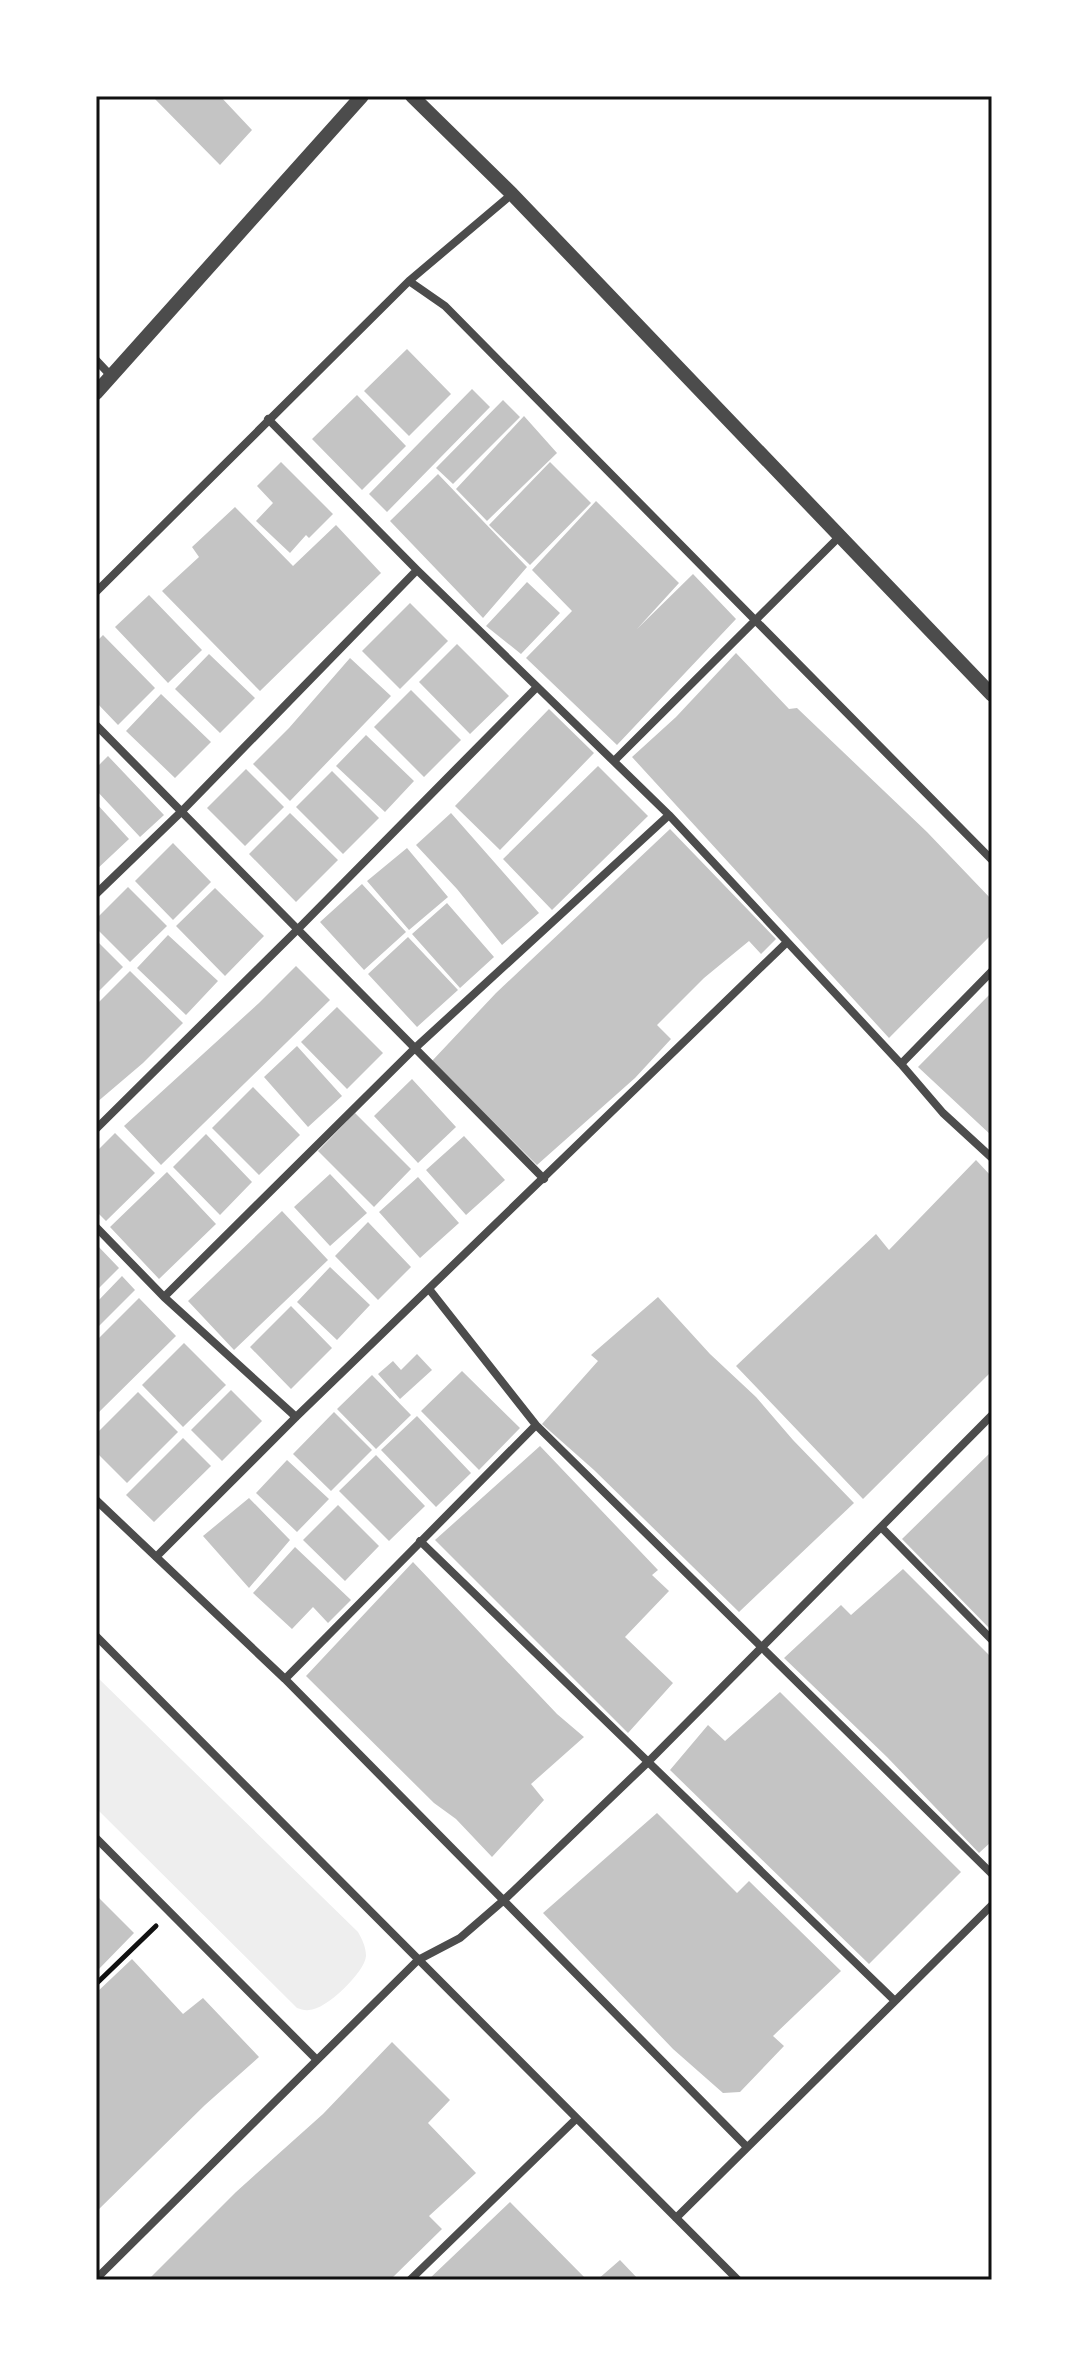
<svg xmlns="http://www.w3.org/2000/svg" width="1088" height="2376" viewBox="0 0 1088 2376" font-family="'Roboto Condensed',sans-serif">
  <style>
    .green { fill: #eee }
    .building { fill: #c4c4c4 }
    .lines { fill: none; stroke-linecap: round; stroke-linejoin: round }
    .path { stroke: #111; stroke-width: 5 }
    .minor { stroke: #4c4c4c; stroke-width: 8 }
    .tertiary { stroke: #4c4c4c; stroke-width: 14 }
    .neatline { fill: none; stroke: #111; stroke-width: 3 }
  </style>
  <rect width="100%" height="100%" fill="#fff"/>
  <!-- green -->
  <path class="green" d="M 96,1676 L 358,1932 C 362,1939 366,1947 366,1956 C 365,1972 326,2010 309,2010 C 305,2011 301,2009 297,2008 L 96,1808 Z"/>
  <!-- building -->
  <path class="building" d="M 152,96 L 220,96 L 252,130 L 220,165 Z
    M 407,349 L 451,394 L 409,436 L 364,391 Z
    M 472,389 L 490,407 L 387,512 L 369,494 Z
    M 357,395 L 406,446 L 362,490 L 312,439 Z
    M 503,400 L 520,417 L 453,484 L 436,468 Z
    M 524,416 L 557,453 L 487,521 L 456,489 Z
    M 281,462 L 333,514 L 309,538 L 306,535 L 290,553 L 256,521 L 273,503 L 257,486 Z
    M 550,462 L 591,503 L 530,565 L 489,525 Z
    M 438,474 L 527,567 L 483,618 L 390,521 Z
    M 596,501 L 679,583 L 637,629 L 693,574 L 736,619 L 617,745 L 526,658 L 572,611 L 532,570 Z
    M 235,507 L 293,566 L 336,525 L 381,573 L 260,691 L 162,591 L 199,557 L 192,547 Z
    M 527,582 L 560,613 L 521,654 L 486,626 Z
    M 149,595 L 202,650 L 168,683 L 115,627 Z
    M 410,603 L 448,641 L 400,689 L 362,651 Z
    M 103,635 L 155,688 L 118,725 L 96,702 L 96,642 Z
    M 457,644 L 509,696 L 470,734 L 419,682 Z
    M 736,653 L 789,709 L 797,708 L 927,832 L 992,900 L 992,934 L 889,1038 L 632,757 L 676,717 Z
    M 209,654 L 255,698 L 220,733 L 175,689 Z
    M 350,658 L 391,696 L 290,801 L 253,764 L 289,728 Z
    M 411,690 L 461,740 L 424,777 L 374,727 Z
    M 161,694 L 211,742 L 175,778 L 126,731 Z
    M 549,709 L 594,753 L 500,850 L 455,806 Z
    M 366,735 L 414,781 L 385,812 L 336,766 Z
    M 108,756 L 164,815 L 140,837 L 96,790 L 96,768 Z
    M 598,766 L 648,816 L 552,910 L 503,859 Z
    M 246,769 L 284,807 L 245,846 L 207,808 Z
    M 332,771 L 379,818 L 343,854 L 296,807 Z
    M 96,803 L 129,839 L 96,870 Z
    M 290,813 L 338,860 L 296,902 L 249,854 Z
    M 451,813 L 539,913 L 502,945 L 457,889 L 416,845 Z
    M 670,829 L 776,939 L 761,954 L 749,941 L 704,978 L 657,1025 L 671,1039 L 635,1078 L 537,1165 L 432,1061 L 496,993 Z
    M 173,843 L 211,882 L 173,920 L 135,881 Z
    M 407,848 L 448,897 L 409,930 L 367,881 Z
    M 362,884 L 406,932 L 364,970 L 320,922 Z
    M 128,887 L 167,926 L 130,962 L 96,928 L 96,919 Z
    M 215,888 L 264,936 L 225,976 L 176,926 Z
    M 447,903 L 494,957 L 460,988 L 412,934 Z
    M 168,935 L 218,981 L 186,1015 L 137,968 Z
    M 408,937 L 458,990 L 417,1027 L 368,974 Z
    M 96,940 L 123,967 L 96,994 Z
    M 296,966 L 330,1000 L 161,1165 L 124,1126 L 259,1003 Z
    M 130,971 L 183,1023 L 143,1063 L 96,1103 L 96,1005 Z
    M 992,992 L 992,1136 L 918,1067 Z
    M 337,1007 L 383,1053 L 347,1089 L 301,1042 Z
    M 297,1046 L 342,1096 L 308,1127 L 264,1077 Z
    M 412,1079 L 456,1127 L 418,1163 L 374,1116 Z
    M 253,1087 L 300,1135 L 259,1175 L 212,1128 Z
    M 355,1113 L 411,1169 L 374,1207 L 318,1151 Z
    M 115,1133 L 155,1173 L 106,1221 L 96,1211 L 96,1152 Z
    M 206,1134 L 252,1182 L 220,1215 L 173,1167 Z
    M 464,1136 L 505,1180 L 466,1215 L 426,1170 Z
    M 976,1160 L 992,1177 L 992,1371 L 863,1499 L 736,1366 L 876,1234 L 889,1250 Z
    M 167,1172 L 216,1224 L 159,1279 L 110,1227 Z
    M 330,1174 L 367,1213 L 330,1246 L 294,1207 Z
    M 418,1177 L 459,1223 L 420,1258 L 379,1212 Z
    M 282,1211 L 328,1260 L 234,1350 L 188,1301 Z
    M 368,1222 L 411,1267 L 378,1300 L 335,1256 Z
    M 96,1244 L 119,1268 L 96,1291 Z
    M 330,1267 L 370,1305 L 337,1340 L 297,1302 Z
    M 122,1276 L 135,1290 L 96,1329 L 96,1303 Z
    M 658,1297 L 710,1354 L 756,1397 L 793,1440 L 854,1503 L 739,1612 L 594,1470 L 542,1424 L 598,1361 L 591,1355 Z
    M 139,1298 L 176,1336 L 96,1415 L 96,1341 Z
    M 291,1306 L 332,1348 L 291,1389 L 250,1347 Z
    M 184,1343 L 226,1385 L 183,1427 L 142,1385 Z
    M 417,1354 L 432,1370 L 400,1399 L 378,1374 L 393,1361 L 401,1370 Z
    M 462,1371 L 520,1428 L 479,1470 L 421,1411 Z
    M 372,1375 L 411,1415 L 376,1449 L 337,1409 Z
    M 231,1390 L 262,1421 L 222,1461 L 191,1430 Z
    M 138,1392 L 178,1432 L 127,1483 L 96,1452 L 96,1434 Z
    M 334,1412 L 372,1450 L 331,1491 L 293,1454 Z
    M 417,1416 L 471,1473 L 436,1507 L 381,1450 Z
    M 183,1438 L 211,1466 L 154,1522 L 126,1495 Z
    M 540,1446 L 658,1570 L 652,1575 L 669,1591 L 625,1637 L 673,1683 L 628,1733 L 435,1540 Z
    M 992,1451 L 992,1631 L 902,1539 Z
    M 376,1455 L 425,1506 L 389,1541 L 339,1491 Z
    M 287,1460 L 329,1499 L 297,1532 L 256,1493 Z
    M 249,1498 L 290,1540 L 249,1588 L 203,1536 Z
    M 338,1505 L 379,1546 L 345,1581 L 303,1540 Z
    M 295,1547 L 351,1600 L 328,1623 L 313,1607 L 292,1629 L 253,1593 Z
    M 413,1562 L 557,1714 L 584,1737 L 531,1784 L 544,1800 L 492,1857 L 456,1819 L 434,1803 L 306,1676 Z
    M 903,1569 L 992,1658 L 992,1841 L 979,1853 L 887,1757 L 784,1658 L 841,1605 L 851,1615 Z
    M 780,1692 L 961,1872 L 869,1964 L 670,1770 L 708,1725 L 725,1741 Z
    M 657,1813 L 737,1893 L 749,1881 L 841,1971 L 773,2036 L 784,2046 L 740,2092 L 723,2093 L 673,2049 L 543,1913 Z
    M 96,1895 L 134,1933 L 96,1972 Z
    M 132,1959 L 183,2014 L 203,1998 L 259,2057 L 205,2105 L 96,2212 L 96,1993 Z
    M 392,2042 L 450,2100 L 428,2123 L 476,2173 L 429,2216 L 442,2229 L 390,2280 L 148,2280 L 236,2192 L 323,2114 Z
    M 510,2202 L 587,2280 L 428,2280 Z
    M 620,2260 L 639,2280 L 597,2280 Z"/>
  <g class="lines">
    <!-- path -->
    <path class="path" d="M 96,1984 L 156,1926"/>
    <!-- minor -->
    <path class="minor" d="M 409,281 L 445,306 L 992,860
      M 96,360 L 112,377
      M 268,419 L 417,570 L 669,815 L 901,1064 L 943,1113 L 992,1158
      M 96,592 L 409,281 L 512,194
      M 96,725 L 544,1179
      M 614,761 L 840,536
      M 96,894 L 182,811 L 417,570
      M 901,1064 L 992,971
      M 96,1129 L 297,930 L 537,687
      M 96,1227 L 164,1297 L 296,1417
      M 429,1289 L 536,1425 L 992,1874
      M 164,1297 L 414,1049 L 669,815
      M 96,1500 L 285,1679 L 747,2147
      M 881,1527 L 992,1640
      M 420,1541 L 895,2001
      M 156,1557 L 296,1417 L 786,943
      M 96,1636 L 738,2280
      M 285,1679 L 536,1425
      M 96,1838 L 317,2060
      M 676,2218 L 992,1905
      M 96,2279 L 418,1960 L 460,1938 L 504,1900 L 647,1763 L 992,1415
      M 410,2280 L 576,2119"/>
    <!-- tertiary -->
    <path class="tertiary" d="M 412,96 L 512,194 L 992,695
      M 96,393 L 362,96"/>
  </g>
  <!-- border -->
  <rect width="1088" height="2376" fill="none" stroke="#ffffff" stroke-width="196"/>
  <rect x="98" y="98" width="892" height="2180" class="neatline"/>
</svg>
